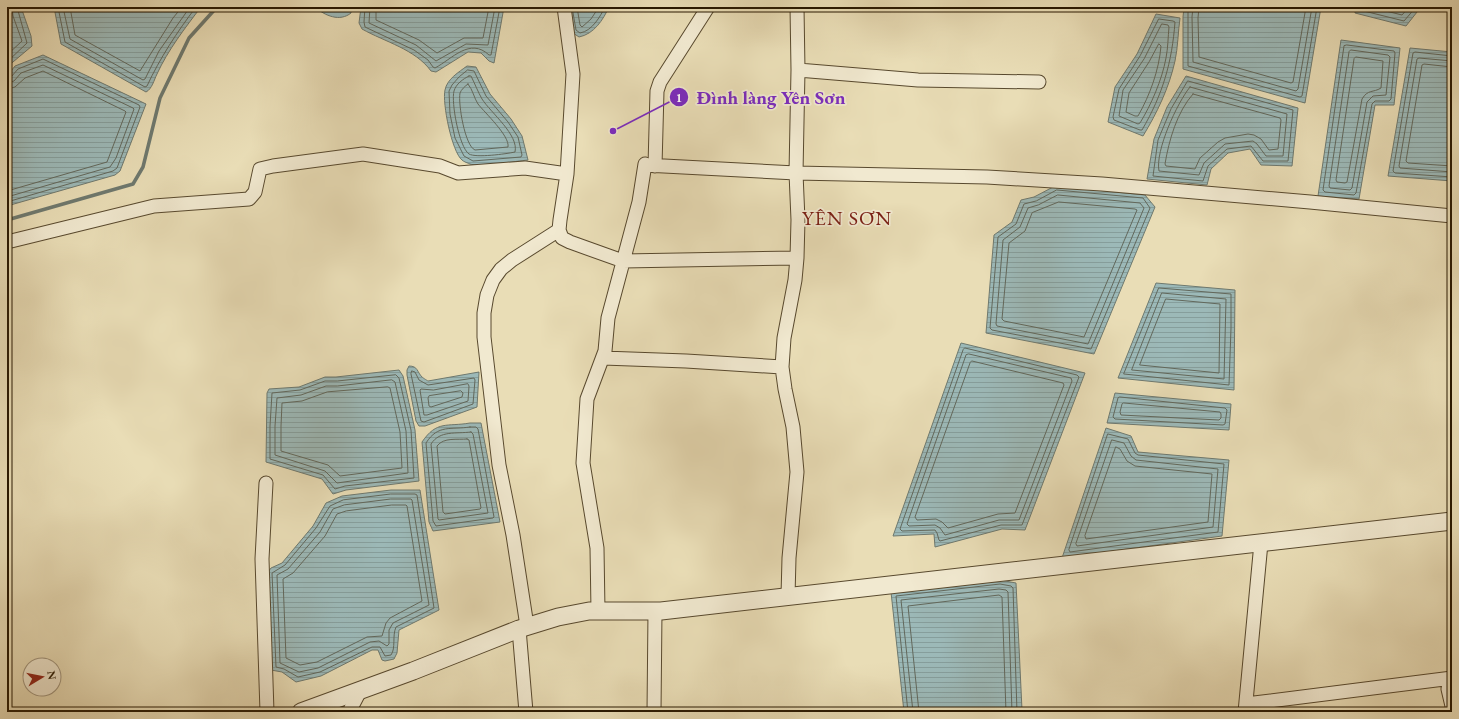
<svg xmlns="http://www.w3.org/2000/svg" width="1459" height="719" viewBox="0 0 1459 719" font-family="'EB Garamond',serif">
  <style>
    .water { fill: url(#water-rules); stroke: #6e796f }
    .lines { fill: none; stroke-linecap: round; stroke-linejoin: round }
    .shore { stroke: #62685c; stroke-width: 1 }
    .stream { stroke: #6e796f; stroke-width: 3.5 }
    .minor-casing { stroke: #58492e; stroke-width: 15 }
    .tertiary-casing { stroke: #58492e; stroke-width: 19 }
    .minor { stroke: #f1e9d0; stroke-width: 13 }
    .tertiary { stroke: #f1e9d0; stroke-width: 17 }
    .labels { text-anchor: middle; stroke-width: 3.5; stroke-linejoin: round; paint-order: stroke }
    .quarter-label { font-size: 20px; letter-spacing: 1px; fill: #7a1f14; stroke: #f1e9d0 }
    .leader { fill: none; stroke: #7b2cbf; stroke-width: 1.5 }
    .callout-dot { fill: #7b2cbf; stroke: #f1e9d0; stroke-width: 1.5 }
    .mark-label { font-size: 12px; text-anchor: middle; font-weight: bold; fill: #fff }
    .callout-label { font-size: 19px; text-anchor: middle; font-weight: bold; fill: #7b2cbf; stroke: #f1e9d0; stroke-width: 3.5; stroke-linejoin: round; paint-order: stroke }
  </style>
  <defs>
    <pattern id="water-rules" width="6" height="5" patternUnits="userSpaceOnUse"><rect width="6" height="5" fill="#9cb9b8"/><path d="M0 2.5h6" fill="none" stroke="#869e9c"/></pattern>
  </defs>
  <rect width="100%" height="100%" fill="#e9ddb6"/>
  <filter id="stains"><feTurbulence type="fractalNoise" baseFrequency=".005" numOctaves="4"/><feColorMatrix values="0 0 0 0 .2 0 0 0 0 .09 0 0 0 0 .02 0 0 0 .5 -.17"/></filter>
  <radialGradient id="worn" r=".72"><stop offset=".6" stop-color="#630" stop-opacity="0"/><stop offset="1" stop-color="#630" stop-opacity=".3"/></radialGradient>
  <!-- water -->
  <path class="water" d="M 7,7 L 21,7 L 31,36 L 32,46 L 7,67 Z
    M 54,7 L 201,7 C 185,28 168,50 157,74 C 154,80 152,89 146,92 L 61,44 Z
    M 315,7 L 351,7 L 351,13 C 340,22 325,16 315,7 Z
    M 361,7 L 504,7 L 494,63 L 489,61 L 481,53 L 468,52 L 436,72 L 431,71 C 415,49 385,42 362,29 L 359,23 Z
    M 568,7 L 609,7 C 603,20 594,34 579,37 L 573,33 Z
    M 1184,7 L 1321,7 L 1305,103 L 1183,69 L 1183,17 Z
    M 1355,7 L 1421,7 L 1406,26 L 1355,13 Z
    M 1156,14 L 1180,18 C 1178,32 1178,47 1175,61 C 1169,88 1157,113 1143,136 L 1108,122 L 1115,87 L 1137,54 Z
    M 1341,40 L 1400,48 L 1394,105 L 1375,105 L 1359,199 L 1318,196 Z
    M 1410,48 L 1452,52 L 1452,181 L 1388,176 Z
    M 43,55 L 146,104 L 120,171 L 115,175 L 7,206 L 7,76 L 15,66 Z
    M 467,66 L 476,67 L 490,94 L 511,119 L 522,136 L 528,160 C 518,161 477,167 470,164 C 468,163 464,162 462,160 C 452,152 442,103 445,90 C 447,79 459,72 467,66 Z
    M 1186,76 L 1298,108 L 1292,166 L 1261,165 L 1250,149 L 1228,153 L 1211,169 L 1207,185 L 1147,179 L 1154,139 L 1167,107 Z
    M 1055,186 L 1145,195 L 1155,207 L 1094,354 L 986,333 L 994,235 L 1012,222 L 1021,200 L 1034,197 Z
    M 1156,283 L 1235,290 L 1234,390 L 1118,378 Z
    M 961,343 L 1085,373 L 1025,530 L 1002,529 L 935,547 L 934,534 L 893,536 Z
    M 409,366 C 418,366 417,372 422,377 C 423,378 428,381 428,381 L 479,372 L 477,407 L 425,426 L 419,426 L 416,421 L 407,375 L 407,370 Z
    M 399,370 L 403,376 L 415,430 L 419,481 L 346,490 L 333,494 L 322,479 L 266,462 L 267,393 L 269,389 L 299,387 L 325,377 L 336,377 Z
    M 1115,393 L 1231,404 L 1229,430 L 1107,423 Z
    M 470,423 L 481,423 L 500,522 L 433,531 L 429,522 L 422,442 C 437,420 447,427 470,423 Z
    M 1106,428 L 1131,436 L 1138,452 L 1229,460 L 1222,536 L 1062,558 Z
    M 391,490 L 420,490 L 439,610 L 399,630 L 397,653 L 394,659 L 385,661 L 382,660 L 378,650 L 372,650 L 321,676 L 296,682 L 282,672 L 271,670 L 268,572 L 271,568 L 282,563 L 313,526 L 326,503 L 342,496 Z
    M 1000,580 L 1016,583 L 1022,710 L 968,712 L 904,712 L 891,592 Z"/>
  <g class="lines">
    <!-- shore -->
    <path class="shore" d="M 58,7 L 65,42 L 145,87 L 147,86 C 160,58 177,32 196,7
      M 63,7 L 70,39 L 143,80 L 145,79 L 159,51 L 190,7
      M 70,7 L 75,35 L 140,71 L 173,18 L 182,7
      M 365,7 L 364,22 L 365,27 L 414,50 L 428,60 L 433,67 L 435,68 C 452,59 470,37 489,55 L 491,55 L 500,7
      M 370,7 L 369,23 L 416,45 L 436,61 L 466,44 L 488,45 L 495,7
      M 376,7 L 376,20 L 419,40 L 437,53 L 464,38 L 483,38 L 489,7
      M 572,7 L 576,30 L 580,33 C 592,31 600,17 605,7
      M 577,7 L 580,25 L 582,27 L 591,19 L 599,7
      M 1188,7 L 1188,66 L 1300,97 L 1302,96 L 1317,7
      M 1193,7 L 1192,17 L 1193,62 L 1296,91 L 1298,89 L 1312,7
      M 1199,7 L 1198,18 L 1199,57 L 1291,83 L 1293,82 L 1306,7
      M 1359,7 L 1360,10 L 1404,21 L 1416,7
      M 1370,7 L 1402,15 L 1409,7
      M 1159,19 L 1173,21 L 1175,22 C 1172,62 1163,94 1142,130 L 1140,130 L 1114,120 L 1113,117 L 1119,89 L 1140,56 Z
      M 1162,24 L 1168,25 L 1169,27 C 1168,37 1168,48 1166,58 C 1162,80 1151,105 1140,123 L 1138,124 L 1119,116 L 1123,90 L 1144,59 Z
      M 1159,44 L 1161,46 C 1159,70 1150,95 1138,116 L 1135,116 L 1126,112 L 1129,93 L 1149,62 Z
      M 1347,45 L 1394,51 L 1395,53 L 1391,99 L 1389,101 L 1375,101 L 1372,104 L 1356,193 L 1354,195 L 1325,192 L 1323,190 L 1344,46 Z
      M 1351,50 L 1388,55 L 1390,57 L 1386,95 L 1373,96 L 1367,102 L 1352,188 L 1350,190 L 1330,188 L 1329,186 L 1349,52 Z
      M 7,55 L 22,41 L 13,16 L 12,7
      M 1452,56 L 1415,52 L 1413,53 L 1393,171 L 1395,173 L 1452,177
      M 1356,57 L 1383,61 L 1381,88 C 1373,93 1368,89 1362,99 L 1347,182 L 1345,183 L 1337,182 L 1336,180 L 1354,59 Z
      M 1452,61 L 1419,58 L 1417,59 L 1399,166 L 1400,168 L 1452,172
      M 7,62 L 27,43 L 17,7
      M 1452,67 L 1424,64 L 1422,65 L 1406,161 L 1408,163 L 1452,166
      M 468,70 L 474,71 L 486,96 L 508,122 L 518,137 L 522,155 L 521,157 L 473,161 L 464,156 L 455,138 L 450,114 L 449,91 L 452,85 L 459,77 Z
      M 469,76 L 471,76 C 475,84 478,92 482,99 C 491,113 519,135 515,152 C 506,154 476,158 469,154 C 459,147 451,102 454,91 C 456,84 463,79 469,76 Z
      M 7,78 L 11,77 L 18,69 L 43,59 L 139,105 L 140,107 L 120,160 L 117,168 L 113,171 L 7,202
      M 1188,81 L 1293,110 L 1288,161 L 1263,161 L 1251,146 L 1227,149 L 1208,166 L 1203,181 L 1153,176 L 1158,140 L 1171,109 Z
      M 7,83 L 14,81 L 21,73 L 43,65 L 133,108 L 134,109 L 116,158 L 110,167 L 7,197
      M 468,84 C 473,90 474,98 478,104 C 485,113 510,136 508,147 L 475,150 C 465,146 458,104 460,93 C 461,90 465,86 468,84 Z
      M 1190,87 L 1287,114 L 1283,156 L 1266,156 L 1257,144 L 1253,141 L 1225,144 L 1204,163 L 1199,175 L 1159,171 C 1155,151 1177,103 1190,87 Z
      M 7,89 L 15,87 L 25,78 L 43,71 L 125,111 L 126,112 L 107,162 L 7,191
      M 1193,94 L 1280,118 L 1281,120 L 1278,149 L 1269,150 L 1261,139 L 1254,135 L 1248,134 L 1225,138 L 1218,142 L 1200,158 L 1195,169 L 1166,166 L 1165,164 C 1169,140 1177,112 1193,94 Z
      M 1057,190 L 1143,198 L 1150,208 L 1091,349 L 992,330 L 990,328 L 998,237 L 1016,224 L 1024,204 L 1036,201 Z
      M 1058,195 L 1140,203 L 1144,208 L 1088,344 L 997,326 L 996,324 L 1003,240 L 1020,227 L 1028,208 L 1038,205 Z
      M 1059,202 L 1135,209 L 1137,210 L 1084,337 L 1004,321 L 1002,319 L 1009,243 L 1025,231 L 1032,213 Z
      M 1159,288 L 1231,294 L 1231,328 L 1229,385 L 1124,374 Z
      M 1162,293 L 1226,299 L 1224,379 L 1132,370 Z
      M 1166,299 L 1220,304 L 1219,373 L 1140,365 Z
      M 965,348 L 1077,375 L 1079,377 L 1022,525 L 1001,525 L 940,541 L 939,540 L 937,533 L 935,530 L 902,531 L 900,529 L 963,350 Z
      M 969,354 L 1071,378 L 1072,381 L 1019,520 L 999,520 L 945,535 L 940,528 L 935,525 L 909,526 L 907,524 L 966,355 Z
      M 972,361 L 1063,383 L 1064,385 L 1015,513 L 998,514 L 948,528 L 942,522 L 936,519 L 917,520 L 915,517 L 970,363 Z
      M 412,371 L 415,372 L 419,380 L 428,385 L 474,378 L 475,380 L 473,404 L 424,422 L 421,421 L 411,374 Z
      M 396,375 L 399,378 L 411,430 L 414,478 L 345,486 L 335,489 L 323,475 L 270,459 L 270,426 L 272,393 L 300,390 L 325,381 L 337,381 Z
      M 392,380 L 395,382 L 406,431 L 408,473 L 337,483 L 325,471 L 275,455 L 275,426 L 277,398 L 301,395 L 326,386 L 337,386 Z
      M 468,384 L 469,386 L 468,401 L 427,415 L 424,415 L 420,390 L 421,389 L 433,390 Z
      M 388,387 L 390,388 L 400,432 L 402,468 L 340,476 L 328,465 L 281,451 L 281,426 L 282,403 L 302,401 L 327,392 Z
      M 461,391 L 463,393 L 462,397 L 431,407 L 429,406 L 428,398 L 429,396 Z
      M 1120,397 L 1225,408 L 1227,410 L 1225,424 L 1223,425 L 1115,419 L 1113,417 L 1118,398 Z
      M 1124,403 L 1220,412 L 1221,414 L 1221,418 L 1219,420 L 1121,415 L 1120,412 L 1122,404 Z
      M 470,427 L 476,427 L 478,429 L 494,517 L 493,518 L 436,526 L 433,521 L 426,443 C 438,424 451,430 470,427 Z
      M 471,432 L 473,434 L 488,513 L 439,520 L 438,519 L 431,444 C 440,430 456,434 471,432 Z
      M 1108,434 L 1128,439 L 1135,453 L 1138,455 L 1224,464 L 1218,532 L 1070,552 L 1069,550 Z
      M 467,439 L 469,440 L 481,508 L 480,509 L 445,514 L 443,512 L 437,446 C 444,437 457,440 467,439 Z
      M 1112,440 L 1124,443 L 1131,456 L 1136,460 L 1218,469 L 1213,527 L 1077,546 L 1076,544 Z
      M 1116,447 L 1120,449 L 1127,461 L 1135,466 L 1212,474 L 1208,522 L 1086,539 L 1085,536 Z
      M 391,494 L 415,494 L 417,495 L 434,608 L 396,627 C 392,636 396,648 391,655 L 385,656 L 380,647 L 372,647 L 320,672 L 298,677 L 284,669 L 276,667 L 272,573 L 285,565 L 316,528 L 330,506 L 343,500 Z
      M 391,499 L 411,499 L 412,500 L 429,605 L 393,623 L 389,630 L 389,644 L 387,646 L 379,641 L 370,642 L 318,668 L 299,672 L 280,663 L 277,575 L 288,569 L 320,532 L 333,509 L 344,505 Z
      M 392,505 L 406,505 L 407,506 L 422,601 L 390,618 L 386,623 L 382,636 L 367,637 L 317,662 L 300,665 L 286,658 L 283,579 L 293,573 L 325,536 L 337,514 L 346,511 Z
      M 908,712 L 896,596 L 1000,584 L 1011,586 L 1013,588 L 1017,712
      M 913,712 L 901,600 L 999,589 L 1006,590 L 1008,592 L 1012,712
      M 919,712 L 908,606 L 999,595 L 1002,597 L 1006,712"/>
    <!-- stream -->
    <path class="stream" d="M 7,220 L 133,184 L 143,167 L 160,98 L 189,38 L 217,7"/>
    <defs>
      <path id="minor" d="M 564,7 L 573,74 L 567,174 L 560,220 L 559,230 L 562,238 L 570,242 L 623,261 L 797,258
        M 798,70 L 918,80 L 1039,82
        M 645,165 L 796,173 L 987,177 L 1102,184 L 1310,202 L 1452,216
        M 655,166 L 657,91 L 660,82 L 708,7
        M 7,242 L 154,206 L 249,199 L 255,192 L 260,169 L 273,166 L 363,154 L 440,166 L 458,173 L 525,168 L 567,174
        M 603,358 L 686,361 L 782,367
        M 266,483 L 262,559 L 267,712
        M 788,596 L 789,558 L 797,472 L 793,427 L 785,389 L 782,367 L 784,338 L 795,280 L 797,258 L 798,220 L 796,173 L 798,70 L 797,7
        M 598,611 L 597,548 L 583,463 L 587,399 L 605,351 L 608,318 L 639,202 L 645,164
        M 527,626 L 513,535 L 499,465 L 484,337 L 484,313 L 487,295 L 493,280 L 501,269 L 512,260 L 559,230
        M 519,629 L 526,712
        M 1452,679 L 1448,689 L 1452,706
        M 1246,704 L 1452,678
        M 349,712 L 360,691
        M 654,712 L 655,611
        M 1245,712 L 1261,543"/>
      <path id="tertiary" d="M 301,712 L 413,671 L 519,629 L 558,617 L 589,611 L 661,611 L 1452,521"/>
    </defs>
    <!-- minor casing -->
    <use href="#minor" class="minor-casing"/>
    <!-- tertiary casing -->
    <use href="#tertiary" class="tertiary-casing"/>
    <!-- minor -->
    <use href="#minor" class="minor"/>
    <!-- tertiary -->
    <use href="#tertiary" class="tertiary"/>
  </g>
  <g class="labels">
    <!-- quarter labels -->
    <g class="quarter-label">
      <text x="847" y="225">YÊN SƠN</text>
    </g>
  </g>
  <!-- callouts -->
  <path class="leader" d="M613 131L679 97"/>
  <g class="callout-dot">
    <circle cx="613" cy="131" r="4"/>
    <circle cx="679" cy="97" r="10"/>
  </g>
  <g class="mark-label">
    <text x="679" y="102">1</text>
  </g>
  <g class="callout-label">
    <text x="771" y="104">Đình làng Yên Sơn</text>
  </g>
  <!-- margin -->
  <rect width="1459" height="719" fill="none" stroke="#e9ddb6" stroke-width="24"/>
  <rect x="8" y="8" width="1443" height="703" fill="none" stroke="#281801" stroke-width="2"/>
  <rect x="12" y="12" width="1435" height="695" fill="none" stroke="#281801"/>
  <!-- north arrow -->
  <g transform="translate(42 677) rotate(80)"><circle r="19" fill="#f1e9d0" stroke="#a1957d"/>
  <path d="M0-3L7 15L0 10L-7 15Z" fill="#8f2418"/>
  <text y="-6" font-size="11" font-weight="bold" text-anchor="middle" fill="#281801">N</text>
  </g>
  <rect width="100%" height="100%" filter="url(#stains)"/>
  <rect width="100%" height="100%" fill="url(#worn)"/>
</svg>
